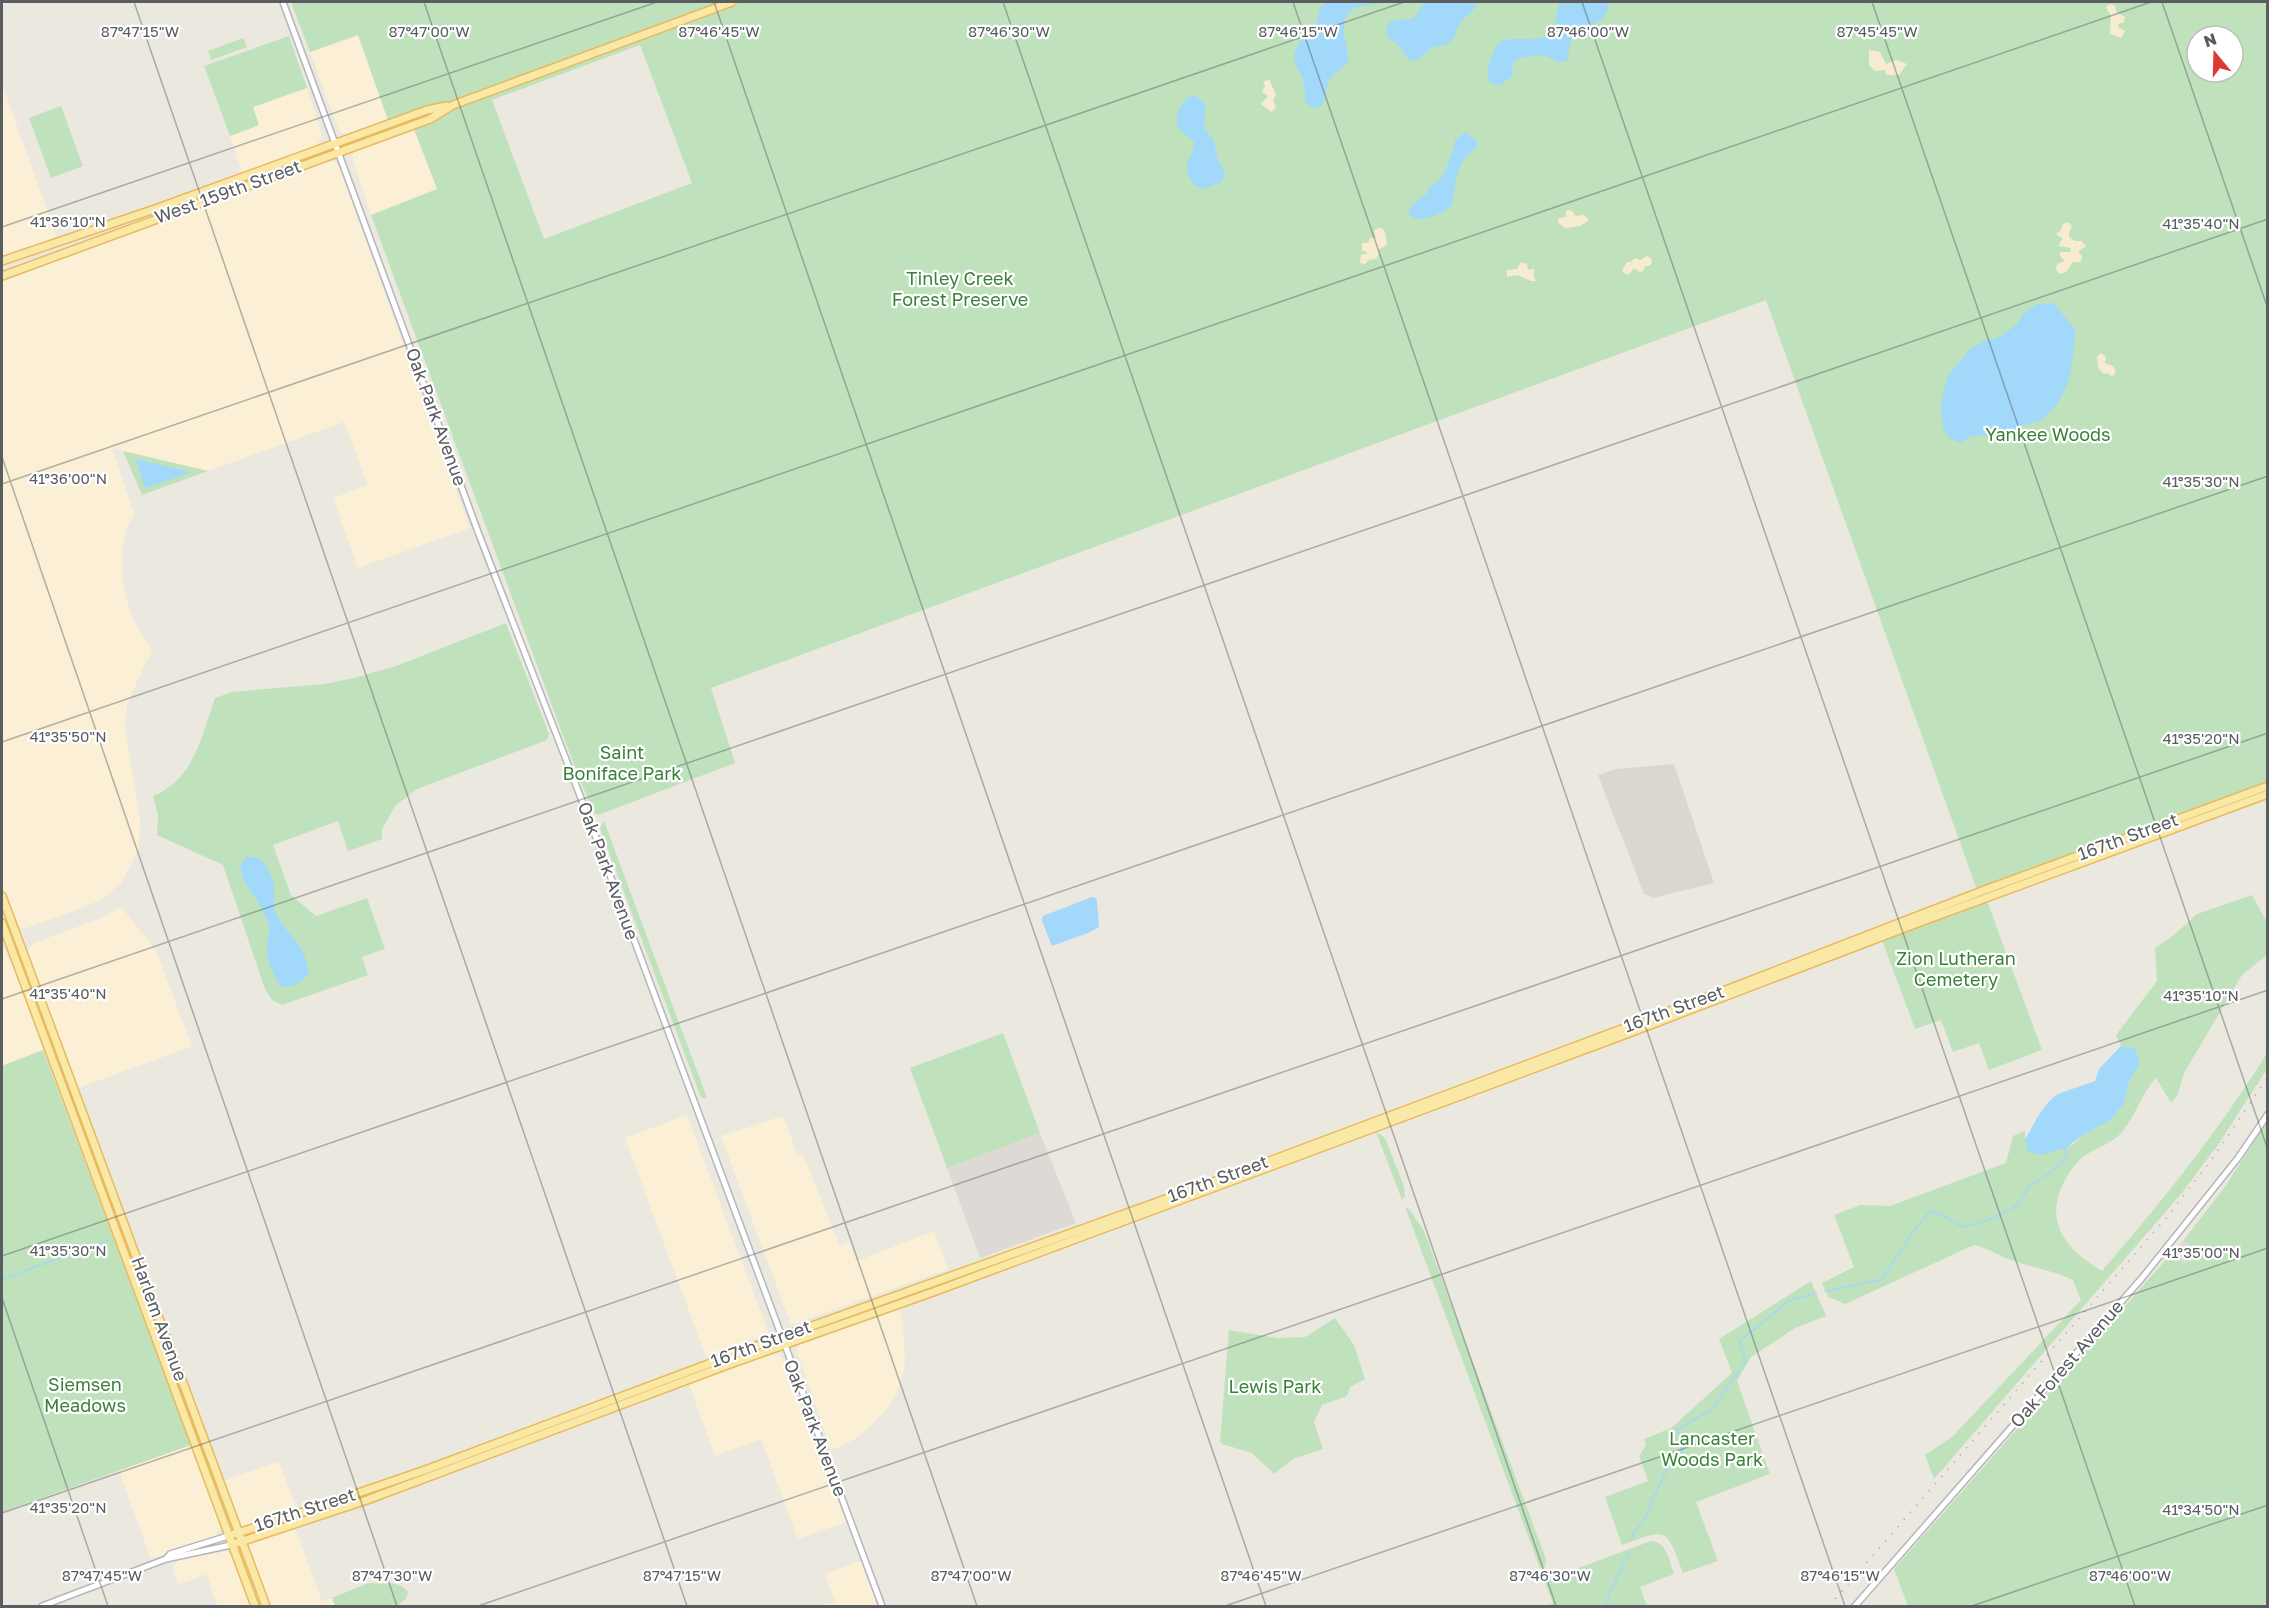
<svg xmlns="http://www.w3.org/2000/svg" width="2269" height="1608" viewBox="0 0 2269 1608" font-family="'Golos Text',sans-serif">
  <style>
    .commercial { fill: #fbf0d5 }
    .industrial { fill: #dddad5 }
    .education { fill: #dbd7ce }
    .green { fill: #bfe2bd; fill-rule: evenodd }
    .sand { fill: #f7eccf }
    .water { fill: #a2d8f9 }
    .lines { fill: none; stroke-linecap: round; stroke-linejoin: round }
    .stream { stroke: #a2d8f9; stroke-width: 1.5 }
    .minor-casing { stroke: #b3b6ba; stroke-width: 8 }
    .major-casing { stroke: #e8ba5c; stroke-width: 10 }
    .minor { stroke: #fff; stroke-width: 5 }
    .major { stroke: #fae8a7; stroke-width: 7 }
    .rail { stroke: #b1b2b2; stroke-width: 1.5; stroke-dasharray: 1.5 8; stroke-linecap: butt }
    .ticks { fill: none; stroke: #595d60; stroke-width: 1.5; stroke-opacity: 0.45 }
    .labels { text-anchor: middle; stroke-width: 4.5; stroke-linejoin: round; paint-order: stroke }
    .street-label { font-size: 18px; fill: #595d60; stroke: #fff }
    .park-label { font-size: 18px; fill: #398039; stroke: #fff }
    .ticks-label { font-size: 15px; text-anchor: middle; fill: #595d60; stroke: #fff; stroke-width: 4.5; stroke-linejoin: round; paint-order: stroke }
  </style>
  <rect width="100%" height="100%" fill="#ebe8e0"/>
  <!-- commercial -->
  <path class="commercial" d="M 358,35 L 388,120 L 347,134 L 341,133 L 338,128 L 310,52 Z
    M 2,84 L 57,238 L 2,256 Z
    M 307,88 L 321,132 L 321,140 L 316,146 L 242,173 L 230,136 L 259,125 L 252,107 Z
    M 413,127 L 438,190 L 371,215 L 352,158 L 353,153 L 361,147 Z
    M 326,159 L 335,162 L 339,167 L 470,528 L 358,568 L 333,498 L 368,485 L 344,422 L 208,471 L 112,448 L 134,514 L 126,530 L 122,548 L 122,576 L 127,602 L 136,625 L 153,652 L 145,663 L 127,705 L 125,728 L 140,820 L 139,847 L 131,865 L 121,883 L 105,897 L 90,905 L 26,928 L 21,928 L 14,923 L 2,887 L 2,280 Z
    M 118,908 L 122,908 L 156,950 L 192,1046 L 76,1089 L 27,956 L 29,949 L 34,943 L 104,917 Z
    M 2,945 L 15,972 L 43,1050 L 2,1066 Z
    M 687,1115 L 768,1331 L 765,1335 L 706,1357 L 625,1138 Z
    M 783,1116 L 798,1156 L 803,1154 L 839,1245 L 849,1241 L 857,1261 L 934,1231 L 948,1269 L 791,1325 L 721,1136 Z
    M 900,1310 L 903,1326 L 905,1357 L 904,1370 L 895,1397 L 887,1409 L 867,1430 L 850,1442 L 831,1450 L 796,1348 L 801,1343 Z
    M 773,1354 L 782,1357 L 846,1522 L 798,1539 L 761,1439 L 715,1456 L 689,1384 Z
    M 191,1445 L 219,1517 L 220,1530 L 215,1536 L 151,1559 L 119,1471 Z
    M 279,1462 L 296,1506 L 293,1511 L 239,1527 L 222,1481 Z
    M 295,1528 L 322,1601 L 332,1598 L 335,1606 L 268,1606 L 248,1552 L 250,1545 L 255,1540 Z
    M 226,1551 L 233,1557 L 251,1606 L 218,1606 L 206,1574 L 178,1585 L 173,1567 L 178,1560 Z
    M 861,1561 L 878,1606 L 823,1606 L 835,1602 L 825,1574 Z"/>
  <!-- industrial -->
  <path class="industrial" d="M 1040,1133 L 1076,1223 L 980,1258 L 947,1168 Z
    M 2183,1241 L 2188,1241 L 2194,1260 L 2183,1264 L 2176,1248 Z"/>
  <!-- education -->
  <path class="education" d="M 1674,764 L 1714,883 L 1653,898 L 1644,894 L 1598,775 L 1616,769 Z"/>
  <!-- green -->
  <path class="green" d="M 291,2 L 2267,2 L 2267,783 L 1977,890 L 1766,300 L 711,688 L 735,763 L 598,815 L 593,812 L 565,741 L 371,215 L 437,189 L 408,113 L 388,120 L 358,35 L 310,52 ZM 2197,36 L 2233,36 L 2233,72 L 2197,72 ZM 640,45 L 692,183 L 544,239 L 492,100 Z
    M 289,36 L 307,88 L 253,107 L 259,125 L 230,136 L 204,66 Z
    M 243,38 L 247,47 L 211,60 L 208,51 Z
    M 61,106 L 83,166 L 51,178 L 29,118 Z
    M 123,451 L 208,471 L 142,495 Z
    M 506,623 L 549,734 L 547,740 L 417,789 L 396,805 L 382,829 L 382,839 L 348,851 L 338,821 L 273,845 L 291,895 L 316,916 L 367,898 L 385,949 L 362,957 L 368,975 L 282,1005 L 272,1000 L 265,989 L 223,865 L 157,835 L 158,815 L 153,796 C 194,780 202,735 215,698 L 232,692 L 325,684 L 354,678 L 396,666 Z
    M 604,821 L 707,1098 L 702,1098 L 700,1095 L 601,831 L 600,827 Z
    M 2252,895 L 2267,922 L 2267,955 L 2242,975 L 2184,1073 L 2177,1096 L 2171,1103 L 2156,1078 C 2141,1094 2136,1115 2122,1132 C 2112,1144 2095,1148 2083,1157 C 2073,1165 2065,1178 2060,1191 C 2046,1228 2072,1253 2102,1271 C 2163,1200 2218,1132 2267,1053 L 2267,1069 L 2220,1142 L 2181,1194 L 1934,1479 L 1925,1455 L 1952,1437 L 2081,1300 L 2073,1280 C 2054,1271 2034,1268 2014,1261 C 2000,1257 1989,1248 1974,1245 L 1845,1304 L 1828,1297 L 1822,1283 L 1854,1267 L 1834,1215 L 1860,1205 L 1890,1206 L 2006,1163 L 2013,1136 L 2025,1131 L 2025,1139 L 2072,1145 L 2085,1134 L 2111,1120 L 2123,1105 L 2130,1080 L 2140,1063 L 2135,1048 L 2121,1046 L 2116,1035 L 2157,981 L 2155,948 L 2174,935 L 2197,914 Z
    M 1987,901 L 2042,1050 L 1989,1070 L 1979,1043 L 1953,1052 L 1941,1020 L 1915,1029 L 1882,940 Z
    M 1003,1033 L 1040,1133 L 947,1168 L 910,1068 Z
    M 43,1050 L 191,1445 L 2,1512 L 2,1066 Z
    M 2267,1122 L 2267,1606 L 1908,1606 L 1894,1569 L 2176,1248 L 2183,1264 L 2194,1260 L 2188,1242 L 2183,1241 L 2224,1188 Z
    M 1376,1132 L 1385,1138 L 1404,1186 L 1405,1196 L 1402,1200 Z
    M 1405,1207 L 1410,1210 L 1424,1231 L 1546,1559 L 1545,1567 L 1540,1568 Z
    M 1811,1281 L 1826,1316 L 1795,1328 L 1751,1357 L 1737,1381 L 1770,1474 L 1696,1502 L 1718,1561 L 1683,1573 C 1666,1527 1668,1528 1622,1545 L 1605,1497 L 1648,1481 L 1639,1456 L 1646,1445 L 1644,1439 L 1671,1428 L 1732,1373 L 1719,1339 Z
    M 1335,1318 L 1354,1345 L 1365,1379 L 1350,1387 L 1347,1396 L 1322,1405 L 1314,1422 L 1323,1449 L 1293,1459 L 1274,1474 L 1252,1453 L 1222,1444 L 1220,1441 L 1229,1330 L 1278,1338 L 1305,1337 Z
    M 1651,1541 C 1667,1542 1669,1561 1674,1574 L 1640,1587 L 1647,1606 L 1545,1606 L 1553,1603 L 1542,1575 L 1565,1573 Z
    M 369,1583 C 384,1585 398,1579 408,1592 L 406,1599 L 397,1606 L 335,1606 L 332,1598 Z"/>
  <!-- sand -->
  <path class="sand" d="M 2110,4 L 2115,6 L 2116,12 L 2125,17 L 2124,22 L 2118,24 L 2118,27 L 2125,31 L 2121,38 L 2110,34 L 2111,16 L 2106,7 Z
    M 1869,50 L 1880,52 L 1886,64 L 1896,60 L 1907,64 L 1899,75 L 1886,75 L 1885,70 L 1875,71 L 1869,65 Z
    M 1269,79 L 1276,95 L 1273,100 L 1276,108 L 1271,112 L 1261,104 L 1268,96 L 1262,92 L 1265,86 L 1263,82 Z
    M 1569,210 L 1573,212 L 1575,216 L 1584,215 L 1589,220 L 1580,226 L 1565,228 L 1558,222 L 1559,218 L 1566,217 L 1566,211 Z
    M 2068,222 L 2072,226 L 2069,233 L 2069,237 L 2075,241 L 2082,241 L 2086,247 L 2078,251 L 2082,256 L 2081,262 L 2073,262 L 2066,272 L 2060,274 L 2056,270 L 2057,264 L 2065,261 L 2060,256 L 2060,252 L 2070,252 L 2071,248 L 2059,246 L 2060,242 L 2063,239 L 2056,234 L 2061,230 L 2063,224 Z
    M 1378,228 L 1382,228 L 1385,232 L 1387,245 L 1378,250 L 1379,254 L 1376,259 L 1369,260 L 1365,264 L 1360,263 L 1361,255 L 1368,253 L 1362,250 L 1362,243 L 1368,243 L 1370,238 L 1376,238 L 1374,230 Z
    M 1647,256 L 1651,258 L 1652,263 L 1649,266 L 1645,266 L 1643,271 L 1639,272 L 1634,268 L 1629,275 L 1624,273 L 1622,270 L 1627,262 L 1630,262 L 1636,258 L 1640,260 Z
    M 1521,262 L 1527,264 L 1528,270 L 1534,269 L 1534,276 L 1536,281 L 1531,281 L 1518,275 L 1507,277 L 1507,270 L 1517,269 Z
    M 2101,353 L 2106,357 L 2105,363 L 2113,366 L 2116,371 L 2114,375 L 2111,376 L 2108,373 L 2104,374 L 2098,368 L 2097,357 Z"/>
  <!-- water -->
  <path class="water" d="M 1327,2 L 1382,2 C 1373,6 1361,4 1354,9 C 1334,21 1350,47 1348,63 C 1328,79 1328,77 1324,103 L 1315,109 L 1306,104 L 1303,78 L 1295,64 L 1294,55 L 1301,39 L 1316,24 L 1321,6 Z
    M 1425,2 L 1477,2 C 1475,12 1466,15 1460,23 C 1456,30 1456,37 1449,43 C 1443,47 1436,45 1431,48 C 1423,53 1423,60 1412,61 C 1401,54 1403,45 1388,38 C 1380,15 1403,22 1414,18 Z
    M 1560,2 L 1610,2 C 1601,33 1592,17 1576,33 C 1568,41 1570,51 1567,61 C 1558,64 1553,58 1544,56 C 1535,54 1517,57 1512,64 L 1513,75 L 1500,85 L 1490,83 C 1484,71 1492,54 1498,43 C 1515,32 1540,48 1552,30 C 1558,21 1556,11 1560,2 Z
    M 1195,95 L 1206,105 L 1204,128 L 1214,140 L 1217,157 L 1225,173 L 1222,182 L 1204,189 L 1194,185 C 1178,158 1193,164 1194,142 C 1189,137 1183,134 1179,128 C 1172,115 1183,99 1195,95 Z
    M 1466,132 L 1476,141 L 1477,147 C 1473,151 1469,153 1466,157 C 1455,170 1455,190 1452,205 C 1443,214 1421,224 1410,216 L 1409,211 L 1412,205 L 1425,195 L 1430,187 L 1443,176 L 1454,148 L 1455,140 Z
    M 2054,303 L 2076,331 L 2070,375 L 2066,388 L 2058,403 L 2042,420 L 1994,435 L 1972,436 L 1960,443 L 1949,438 L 1943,429 L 1941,403 L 1947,377 L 1971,348 L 1988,339 L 1995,339 L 2005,333 L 2018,323 L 2024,312 L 2039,304 Z
    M 135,459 L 188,471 L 190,473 L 145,488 Z
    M 246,857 L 259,858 C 268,868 275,878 274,892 C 274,899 273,904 275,911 C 286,937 304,939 309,973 C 300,983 294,988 280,986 C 273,973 267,961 267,947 C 268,936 271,930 267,919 C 260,899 243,889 240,866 Z
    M 1092,897 L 1096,898 L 1097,902 L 1099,927 L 1088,933 L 1052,946 L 1042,921 L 1043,916 Z
    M 2121,1046 L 2135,1048 L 2140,1063 L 2130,1080 L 2123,1105 L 2111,1120 L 2085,1134 L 2065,1148 L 2041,1155 L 2028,1151 L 2025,1139 C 2034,1125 2041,1107 2055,1096 C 2059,1093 2087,1084 2095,1081 L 2099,1069 Z"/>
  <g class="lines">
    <!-- stream -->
    <path class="stream" d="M 2,1279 L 109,1240
      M 1825,1291 L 1881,1280 L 1916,1228 L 1931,1210 L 1963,1227 L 1988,1220 L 2015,1207 L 2031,1185 L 2052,1171 L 2067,1156 L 2065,1148
      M 1632,1539 L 1633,1534 L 1644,1520 L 1667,1468 L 1684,1461 L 1678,1429 L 1712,1409 L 1746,1361 L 1739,1342 L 1788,1301 L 1816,1293
      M 1604,1606 L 1629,1552"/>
    <defs>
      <path id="minor" d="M 283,2 L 478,532 L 591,824 L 882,1606
        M 166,1559 L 170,1554 L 228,1536
        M 42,1606 L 166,1559 L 231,1545
        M 1855,1606 L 2142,1278 L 2238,1158 L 2268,1114"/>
      <path id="major" d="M 2,261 L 155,209 L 427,110 L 446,106
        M 2,276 L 430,119 L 453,105 L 732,2
        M 2,896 L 266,1606
        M 2,923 L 255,1606
        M 228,1536 L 303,1512 L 428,1469 L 759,1345 L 1224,1178 L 1731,988 L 1982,891 L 2268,786
        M 231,1545 L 367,1500 L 730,1364 L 936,1291 L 1632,1032 L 1915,924 L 2268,794"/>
    </defs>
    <!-- minor casing -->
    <use href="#minor" class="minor-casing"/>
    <!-- major casing -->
    <use href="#major" class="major-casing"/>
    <!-- minor -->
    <use href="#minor" class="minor"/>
    <!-- major -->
    <use href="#major" class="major"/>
    <!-- rail -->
    <path class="rail" d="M 1829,1606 L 2167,1217 L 2212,1159 L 2268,1077"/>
  </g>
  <!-- ticks -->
  <path class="ticks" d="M 134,2 L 687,1606M 424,2 L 977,1606M 714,2 L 1266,1606M 1003,2 L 1556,1606M 1293,2 L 1845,1606M 1582,2 L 2135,1606M 1872,2 L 2268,1150M 2162,2 L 2268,309M 2,227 L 657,2M 2,457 L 397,1606M 2,484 L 1404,2M 2,742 L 2151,2M 2,999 L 2268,219M 2,1256 L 2268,476M 2,1298 L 108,1606M 2,1513 L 2268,733M 478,1606 L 2268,990M 1225,1606 L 2268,1248M 1972,1606 L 2268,1505"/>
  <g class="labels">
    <!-- street labels -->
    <g class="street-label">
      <text transform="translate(228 192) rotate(-20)" y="6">West 159th Street</text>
      <text transform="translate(436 417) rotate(70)" y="6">Oak Park Avenue</text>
      <text transform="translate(2128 837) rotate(-20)" y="6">167th Street</text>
      <text transform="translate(608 871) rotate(70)" y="6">Oak Park Avenue</text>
      <text transform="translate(1674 1009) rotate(-20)" y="6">167th Street</text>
      <text transform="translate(1218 1179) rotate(-20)" y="6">167th Street</text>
      <text transform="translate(159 1319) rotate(70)" y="6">Harlem Avenue</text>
      <text transform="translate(761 1344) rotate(-20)" y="6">167th Street</text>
      <text transform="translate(2067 1364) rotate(-49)" y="6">Oak Forest Avenue</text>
      <text transform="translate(815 1428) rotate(69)" y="6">Oak Park Avenue</text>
      <text transform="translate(305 1510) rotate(-18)" y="6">167th Street</text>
    </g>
    <!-- park labels -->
    <g class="park-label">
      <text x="960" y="285">Tinley Creek<tspan x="960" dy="21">Forest Preserve</tspan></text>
      <text x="2048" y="441">Yankee Woods</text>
      <text x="622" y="759">Saint<tspan x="622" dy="21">Boniface Park</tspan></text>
      <text x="1956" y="965">Zion Lutheran<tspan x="1956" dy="21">Cemetery</tspan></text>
      <text x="85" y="1391">Siemsen<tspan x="85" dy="21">Meadows</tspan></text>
      <text x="1275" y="1393">Lewis Park</text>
      <text x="1712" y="1445">Lancaster<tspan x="1712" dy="21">Woods Park</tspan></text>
    </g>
  </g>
  <g class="ticks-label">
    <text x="140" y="37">87°47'15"W</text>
    <text x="429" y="37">87°47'00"W</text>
    <text x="719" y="37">87°46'45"W</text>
    <text x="1009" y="37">87°46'30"W</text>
    <text x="1298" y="37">87°46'15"W</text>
    <text x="1588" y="37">87°46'00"W</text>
    <text x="1877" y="37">87°45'45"W</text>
    <text x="68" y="227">41°36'10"N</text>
    <text x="2201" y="229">41°35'40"N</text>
    <text x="68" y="484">41°36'00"N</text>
    <text x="2201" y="487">41°35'30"N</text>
    <text x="68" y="742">41°35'50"N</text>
    <text x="2201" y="744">41°35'20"N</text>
    <text x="68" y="999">41°35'40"N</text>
    <text x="2201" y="1001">41°35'10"N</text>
    <text x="68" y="1256">41°35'30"N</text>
    <text x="2201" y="1258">41°35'00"N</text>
    <text x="68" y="1513">41°35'20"N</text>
    <text x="2201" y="1515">41°34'50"N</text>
    <text x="102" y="1581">87°47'45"W</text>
    <text x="392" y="1581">87°47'30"W</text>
    <text x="682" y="1581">87°47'15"W</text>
    <text x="971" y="1581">87°47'00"W</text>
    <text x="1261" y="1581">87°46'45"W</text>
    <text x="1550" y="1581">87°46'30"W</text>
    <text x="1840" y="1581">87°46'15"W</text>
    <text x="2130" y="1581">87°46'00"W</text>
  </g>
  <!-- border -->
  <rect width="2269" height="1608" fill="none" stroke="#595d60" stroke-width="6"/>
  <!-- north arrow -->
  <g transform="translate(2215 54) rotate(341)"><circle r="28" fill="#ffffff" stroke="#bdbebf" stroke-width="1.5"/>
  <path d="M0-4.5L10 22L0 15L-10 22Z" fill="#de3833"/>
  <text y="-9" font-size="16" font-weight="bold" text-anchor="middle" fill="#595d60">N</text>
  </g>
</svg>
